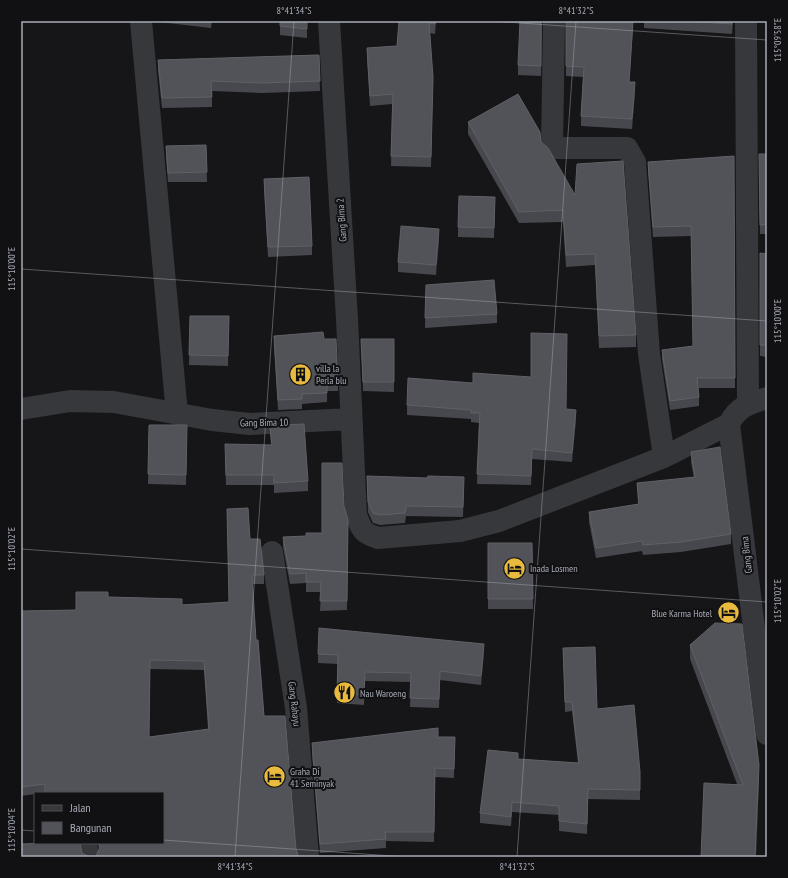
<svg xmlns="http://www.w3.org/2000/svg" width="788" height="878" viewBox="0 0 788 878" font-family="'PT Sans Narrow',sans-serif">
  <style>
    .lines { fill: none; stroke-linecap: round; stroke-linejoin: round }
    .service { stroke: #37383c; stroke-width: 17 }
    .minor { stroke: #37383c; stroke-width: 22 }
    .wall { fill: #47484d; fill-rule: evenodd }
    .shaded-wall { fill: #2f3033 }
    .building { fill: #525358; stroke: #5f6167; fill-rule: evenodd }
    .ticks { fill: none; stroke: #a8acb7; stroke-width: 1; stroke-opacity: 0.45 }
    .labels { text-anchor: middle; stroke-width: 4; stroke-linejoin: round; paint-order: stroke }
    .street-label { font-size: 10px; fill: #a8acb7; stroke: #111113 }
    .poi-label { font-size: 10px; fill: #a8acb7; stroke: #111113; text-anchor: start }
    .neatline { fill: none; stroke: #a8acb7; stroke-width: 1.5 }
    .ticks-label { font-size: 10px; text-anchor: middle; fill: #a8acb7 }
  </style>
  <rect width="100%" height="100%" fill="#161618"/>
  <g class="lines">
    <!-- service -->
    <path class="service" d="M 89,843 L 90,857"/>
    <!-- minor -->
    <path class="minor" d="M 141,21 L 177,414
      M 329,21 L 347,319 L 356,515 C 362,530 362,533 378,538 L 460,531 L 499,521 L 664,457 L 729,424
      M 554,21 L 552,148 L 627,148 L 635,162 L 649,354 L 664,457
      M 746,21 L 748,403
      M 767,398 C 750,403 737,407 729,424 L 767,734
      M 21,409 L 70,401 L 114,402 L 212,420 L 250,424 L 351,419
      M 272,552 L 296,708 L 308,857"/>
  </g>
  <!-- wall -->
  <path class="wall" d="M 159,21 L 212,21 L 211,28 L 159,22 Z
    M 280,21 L 307,21 L 307,38 L 280,35 Z
    M 399,21 L 436,21 L 435,34 L 430,33 L 433,77 L 431,167 L 391,166 L 392,104 L 370,106 L 367,58 L 367,48 L 397,46 Z
    M 542,21 L 541,76 L 518,75 L 518,65 Z
    M 566,21 L 633,27 L 629,82 L 635,92 L 632,129 L 581,126 L 581,116 L 583,77 L 566,76 Z
    M 644,21 L 733,21 L 732,34 L 644,28 Z
    M 319,55 L 320,91 L 262,93 L 212,91 L 212,107 L 162,108 L 158,70 L 158,60 Z
    M 468,122 L 541,142 L 636,335 L 636,347 L 599,348 L 595,265 L 566,267 L 563,222 L 519,223 L 468,134 Z
    M 206,145 L 207,182 L 168,182 L 166,156 L 166,146 Z
    M 767,154 L 767,234 L 760,234 L 759,164 Z
    M 734,156 L 735,388 L 698,388 L 699,397 L 699,406 L 670,410 L 662,359 L 662,350 L 693,346 L 691,236 L 653,237 L 648,171 L 648,162 Z
    M 264,179 L 312,246 L 312,255 L 268,257 L 264,189 Z
    M 495,207 L 494,238 L 458,237 L 458,227 Z
    M 439,239 L 436,275 L 398,272 L 398,262 Z
    M 760,253 L 767,254 L 767,357 L 760,356 Z
    M 426,285 L 497,314 L 497,323 L 425,328 Z
    M 190,316 L 229,316 L 228,366 L 189,365 Z
    M 274,336 L 324,339 L 338,382 L 338,391 L 327,391 L 327,402 L 302,404 L 302,409 L 278,410 L 274,346 Z
    M 361,339 L 394,339 L 394,392 L 363,391 Z
    M 407,405 L 567,409 L 576,419 L 572,462 L 532,459 L 531,485 L 477,484 L 479,423 L 471,422 L 471,419 L 407,415 Z
    M 149,425 L 187,435 L 186,485 L 148,484 Z
    M 270,428 L 308,481 L 308,491 L 274,493 L 274,485 L 226,485 L 225,454 L 271,445 Z
    M 691,452 L 731,534 L 731,544 L 681,552 L 643,555 L 642,551 L 596,558 L 589,522 L 589,512 L 638,504 L 637,483 L 694,478 L 691,462 Z
    M 367,476 L 464,487 L 463,517 L 406,516 L 405,523 L 380,525 L 373,523 L 368,512 Z
    M 248,508 L 250,539 L 260,539 L 264,575 L 264,584 L 252,584 L 256,640 L 258,640 L 264,716 L 285,716 L 296,849 L 298,855 L 300,857 L 93,857 L 96,856 L 99,849 L 98,843 L 163,843 L 163,793 L 35,793 L 35,794 L 21,796 L 21,611 L 76,610 L 76,592 L 108,592 L 108,597 L 182,599 L 182,605 L 229,602 L 227,509 ZM 150,669 L 204,670 L 208,729 L 149,737 Z
    M 348,520 L 347,610 L 320,611 L 321,592 L 306,592 L 306,583 L 290,584 L 283,547 L 283,537 L 306,536 L 322,533 Z
    M 488,543 L 532,543 L 533,609 L 488,609 Z
    M 690,645 L 759,779 L 756,857 L 737,784 L 690,659 Z
    M 563,648 L 597,709 L 640,772 L 640,800 L 588,799 L 587,834 L 559,831 L 559,815 L 512,812 L 511,826 L 480,823 L 480,813 L 518,759 L 578,763 L 572,711 L 565,712 Z
    M 484,653 L 481,685 L 440,680 L 439,708 L 410,707 L 411,682 L 365,681 L 364,705 L 337,703 L 338,664 L 318,663 L 318,654 Z
    M 438,737 L 455,737 L 454,778 L 435,777 L 434,842 L 386,841 L 386,848 L 320,853 L 312,753 L 312,743 Z"/>
  <!-- shaded-wall -->
  <path class="shaded-wall" d="M 633,21 L 633,27 L 629,92 L 629,82 Z
    M 635,82 L 635,92 L 632,129 L 632,119 Z
    M 439,229 L 439,239 L 436,275 L 436,265 Z
    M 576,410 L 576,419 L 572,462 L 572,453 Z
    M 484,644 L 484,653 L 481,685 L 481,676 Z
    M 365,672 L 365,681 L 364,705 L 364,695 Z
    M 759,765 L 759,779 L 756,857 L 755,857 Z
    M 512,802 L 512,812 L 511,826 L 511,817 Z"/>
  <!-- building -->
  <path class="building" d="M 280,21 L 307,21 L 307,29 L 280,26 Z
    M 399,21 L 435,21 L 435,24 L 429,23 L 433,77 L 431,157 L 391,156 L 393,94 L 370,96 L 367,48 L 397,46 Z
    M 520,21 L 541,21 L 541,66 L 518,65 Z
    M 566,21 L 633,21 L 629,82 L 635,82 L 632,119 L 581,116 L 584,67 L 566,66 Z
    M 684,21 L 732,21 L 732,24 Z
    M 319,55 L 320,81 L 262,83 L 211,81 L 212,97 L 162,98 L 158,60 Z
    M 518,94 L 540,132 L 541,142 L 548,148 L 575,195 L 577,164 L 623,161 L 636,335 L 599,336 L 595,254 L 566,255 L 563,210 L 519,212 L 468,122 Z
    M 206,145 L 207,172 L 168,173 L 166,146 Z
    M 759,154 L 767,154 L 767,224 L 760,225 Z
    M 734,156 L 735,378 L 697,378 L 699,397 L 670,401 L 662,350 L 693,346 L 691,226 L 653,227 L 648,162 Z
    M 309,177 L 312,246 L 268,247 L 264,179 Z
    M 459,196 L 495,197 L 494,228 L 458,227 Z
    M 401,226 L 439,229 L 436,265 L 398,262 Z
    M 760,253 L 767,254 L 767,345 L 760,345 Z
    M 494,280 L 497,314 L 425,318 L 426,285 Z
    M 190,316 L 229,316 L 228,356 L 189,355 Z
    M 323,332 L 324,339 L 336,339 L 338,382 L 327,382 L 327,393 L 302,394 L 302,399 L 278,400 L 274,336 Z
    M 531,333 L 567,334 L 566,409 L 576,410 L 572,453 L 532,449 L 531,476 L 477,474 L 480,413 L 471,413 L 471,410 L 407,405 L 408,378 L 473,383 L 473,373 L 531,377 Z
    M 361,339 L 394,339 L 394,382 L 363,382 Z
    M 304,424 L 308,481 L 274,483 L 274,475 L 226,475 L 225,444 L 272,445 L 270,428 L 280,427 L 280,425 Z
    M 149,425 L 187,425 L 186,475 L 148,474 Z
    M 720,447 L 731,534 L 681,542 L 643,545 L 642,541 L 596,548 L 589,512 L 639,504 L 637,483 L 695,477 L 691,452 Z
    M 322,463 L 342,463 L 344,506 L 348,520 L 347,601 L 320,601 L 321,582 L 306,582 L 306,573 L 290,574 L 283,537 L 306,536 L 306,533 L 322,533 Z
    M 367,476 L 427,478 L 428,476 L 464,477 L 463,507 L 406,506 L 405,513 L 380,515 L 373,513 L 368,502 Z
    M 248,508 L 250,539 L 260,539 L 264,575 L 252,575 L 256,640 L 258,640 L 264,716 L 285,716 L 296,849 L 298,855 L 300,857 L 93,857 L 96,856 L 100,847 L 99,843 L 163,843 L 163,793 L 45,793 L 45,784 L 21,787 L 21,611 L 76,610 L 76,592 L 108,592 L 108,597 L 182,599 L 182,605 L 229,602 L 227,509 ZM 150,660 L 204,661 L 209,729 L 149,737 Z
    M 488,543 L 532,543 L 533,599 L 488,599 Z
    M 715,623 L 742,624 L 759,765 L 755,857 L 701,857 L 704,783 L 743,785 L 690,645 Z
    M 319,628 L 484,644 L 481,676 L 440,671 L 439,699 L 410,698 L 411,673 L 365,672 L 364,695 L 337,694 L 338,655 L 318,654 Z
    M 595,647 L 597,709 L 634,705 L 640,772 L 640,790 L 588,789 L 587,824 L 559,821 L 559,806 L 512,802 L 511,817 L 480,813 L 488,750 L 518,753 L 518,759 L 579,763 L 572,702 L 565,702 L 563,648 Z
    M 438,728 L 438,737 L 455,737 L 454,769 L 435,768 L 434,832 L 385,832 L 386,839 L 320,844 L 312,743 Z
    M 46,843 L 80,843 L 82,853 L 89,857 L 21,857 L 21,844 Z"/>
  <!-- ticks -->
  <path class="ticks" d="M 491,21 L 767,40M 21,269 L 767,321M 21,549 L 767,602M 21,830 L 35,831M 163,840 L 407,857M 235,857 L 294,21M 517,857 L 576,21"/>
  <!-- icons -->
  <defs>
    <symbol id="building-disc" viewBox="-11 -11 22 22"><circle r="9.5" fill="#e8ba3d" stroke="#111113"/><path d="M-4-6H4V6H1V3H-1V6H-4ZM-2.5-4.3h1.7v1.8h-1.7ZM.8-4.3h1.7v1.8H.8ZM-2.5-1h1.7V.8h-1.7ZM.8-1h1.7V.8H.8Z" fill="#111"/></symbol>
    <symbol id="hotel-disc" viewBox="-11 -11 22 22"><circle r="9.5" fill="#e8ba3d" stroke="#111113"/><path d="M-6-4.5h1.5V1H6V5H4.5V3h-9V5H-6ZM-4 0a1.8 1.8 0 1 1 3.6 0ZM.5 0V-2.5h3Q6-2.5 6 0Z" fill="#111"/></symbol>
    <symbol id="restaurant-disc" viewBox="-11 -11 22 22"><circle r="9.5" fill="#e8ba3d" stroke="#111113"/><path d="M-5-6h1v4h1v-4h1v4h1v-4h1v5L-1.5 .5V6h-2V.5L-5-1ZM5-6V6H3V1.5H1.5Q1.5-4 5-6Z" fill="#111"/></symbol>
  </defs>
  <g fill-rule="evenodd">
    <use href="#building-disc" x="288" y="362" width="25" height="25"/>
    <use href="#hotel-disc" x="502" y="556" width="25" height="25"/>
    <use href="#hotel-disc" x="716" y="600" width="25" height="25"/>
    <use href="#restaurant-disc" x="332" y="680" width="25" height="25"/>
    <use href="#hotel-disc" x="262" y="764" width="25" height="25"/>
  </g>
  <g class="labels">
    <!-- street labels -->
    <g class="street-label">
      <text transform="translate(341 220) rotate(-94)" y="4">Gang Bima 2</text>
      <text transform="translate(264 422) rotate(-1)" y="4">Gang Bima 10</text>
      <text transform="translate(746 555) rotate(-96)" y="4">Gang Bima</text>
      <text transform="translate(295 704) rotate(83)" y="4">Gang Rahayu</text>
    </g>
    <!-- poi labels -->
    <g class="poi-label">
      <text x="316" y="372">villa la<tspan x="316" dy="12">Perla blu</tspan></text>
      <text x="530" y="572">Inada Losmen</text>
      <text x="712" y="617" text-anchor="end">Blue Karma Hotel</text>
      <text x="360" y="697">Nau Waroeng</text>
      <text x="290" y="775">Graha Di<tspan x="290" dy="12">41 Seminyak</tspan></text>
    </g>
  </g>
  <!-- border -->
  <rect width="788" height="878" fill="none" stroke="#111113" stroke-width="44"/>
  <!-- legend -->
  <rect x="34" y="792" width="130" height="52" fill="#111113" stroke="#4d4f55"/>
  <rect x="42" y="805" width="20" height="6" fill="#37383c" stroke="#4d4f55"/>
  <text x="70" y="812" font-size="12" fill="#a8acb7">Jalan</text>
  <rect x="42" y="822" width="20" height="12" fill="#525358" stroke="#4d4f55"/>
  <text x="70" y="832" font-size="12" fill="#a8acb7">Bangunan</text>
  <rect x="22" y="22" width="744" height="834" class="neatline"/>
  <g class="ticks-label">
    <text x="294" y="14">8°41'34"S</text>
    <text x="576" y="14">8°41'32"S</text>
    <text transform="translate(777 40) rotate(-90)" y="4">115°09'58"E</text>
    <text transform="translate(11 269) rotate(-90)" y="4">115°10'00"E</text>
    <text transform="translate(777 321) rotate(-90)" y="4">115°10'00"E</text>
    <text transform="translate(11 549) rotate(-90)" y="4">115°10'02"E</text>
    <text transform="translate(777 601) rotate(-90)" y="4">115°10'02"E</text>
    <text transform="translate(11 830) rotate(-90)" y="4">115°10'04"E</text>
    <text x="235" y="870">8°41'34"S</text>
    <text x="517" y="870">8°41'32"S</text>
  </g>
</svg>
